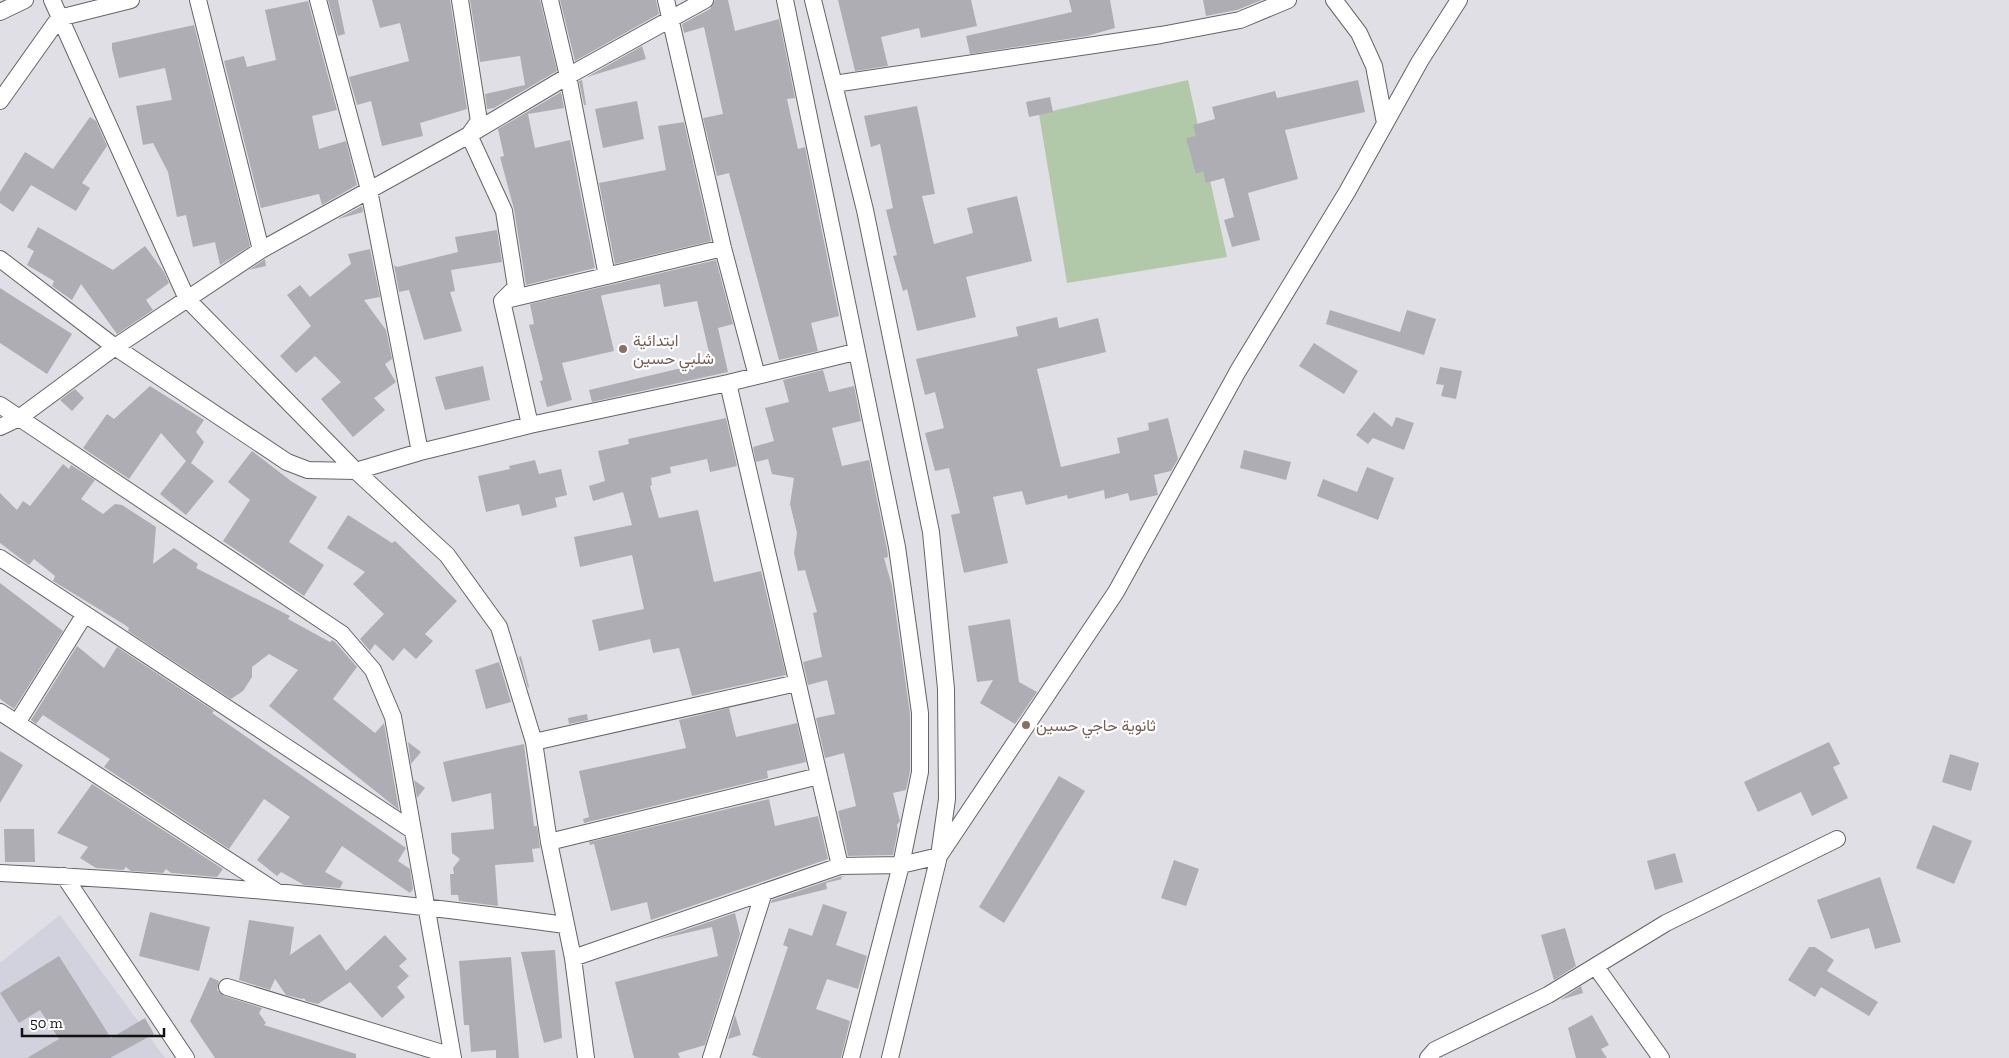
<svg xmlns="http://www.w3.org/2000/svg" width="2009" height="1058" viewBox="0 0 2009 1058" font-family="'Zilla Slab',Vazirmatn,serif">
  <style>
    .built { fill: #d2d2df }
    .green { fill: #b2c9a9 }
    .building { fill: #aeadb3 }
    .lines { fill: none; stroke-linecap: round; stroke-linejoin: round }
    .minor-casing { stroke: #65646a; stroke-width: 18 }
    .minor { stroke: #fff; stroke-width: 16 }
    .education-dot { fill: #8d6e63; stroke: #fff; stroke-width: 2 }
    .labels { text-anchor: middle; stroke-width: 4.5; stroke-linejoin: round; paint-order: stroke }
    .education-label { font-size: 16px; fill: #785e54; stroke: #fff; text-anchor: start }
  </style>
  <rect width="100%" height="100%" fill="#e0dfe5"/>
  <!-- built -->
  <path class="built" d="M 60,915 L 165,1058 L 0,1058 L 0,963 Z"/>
  <!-- green -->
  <path class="green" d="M 1188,80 L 1227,257 L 1067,283 L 1039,114 Z"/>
  <!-- building -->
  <path class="building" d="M 328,0 L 338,0 L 345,34 L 338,36 Z
    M 372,0 L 450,0 L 467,109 L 420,123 L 423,136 L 382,146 L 371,101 L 357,105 L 349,77 L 409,61 L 400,23 L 380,28 Z
    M 470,0 L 540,0 L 557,71 L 494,108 L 487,109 L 485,94 L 525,85 L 520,56 L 480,62 Z
    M 560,0 L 656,0 L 659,14 L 575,61 Z
    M 715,0 L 728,0 L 735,31 L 779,19 L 795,98 L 787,99 L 798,149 L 805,147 L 839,316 L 811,323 L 818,351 L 779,360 L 729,173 L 717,176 L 703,118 L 723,114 L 704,27 L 684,33 L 682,24 L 710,9 Z
    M 838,0 L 971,0 L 977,26 L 921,38 L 919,28 L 881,37 L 888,66 L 855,71 Z
    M 1069,0 L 1110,0 L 1115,28 L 1087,36 L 970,54 L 966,36 L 1072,12 Z
    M 1203,0 L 1262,0 L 1237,10 L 1206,16 Z
    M 308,1 L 337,110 L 312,116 L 319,149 L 346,141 L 357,185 L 322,205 L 319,194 L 261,208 L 224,61 L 244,56 L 247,67 L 276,60 L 265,10 Z
    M 194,25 L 250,246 L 220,265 L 215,242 L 193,247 L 186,215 L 177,217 L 168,172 L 153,143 L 143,145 L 136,106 L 172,100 L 165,68 L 119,78 L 112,49 L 112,43 Z
    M 642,46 L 646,59 L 587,77 Z
    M 582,80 L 586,105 L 584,105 L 579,81 Z
    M 1358,80 L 1365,112 L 1285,130 L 1298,179 L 1248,193 L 1260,240 L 1232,247 L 1224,220 L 1234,217 L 1224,178 L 1206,183 L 1203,171 L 1196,174 L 1186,138 L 1196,136 L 1193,125 L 1215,119 L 1212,107 L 1275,91 L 1277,98 Z
    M 561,92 L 564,108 L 528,114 L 535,148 L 570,140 L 595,268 L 526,285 L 514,209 L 500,157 L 504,156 L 498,129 Z
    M 1050,97 L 1053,112 L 1029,117 L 1026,102 Z
    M 637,101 L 644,139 L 603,148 L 595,109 Z
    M 917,106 L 935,194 L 922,196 L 934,244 L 973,233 L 967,208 L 1017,196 L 1032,261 L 966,277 L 976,317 L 917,331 L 907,289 L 903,291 L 893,256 L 897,255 L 886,210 L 893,208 L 880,144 L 871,147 L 864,116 Z
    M 90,117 L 96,121 L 107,146 L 82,183 L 90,188 L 76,211 L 31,185 L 13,212 L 0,203 L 0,192 L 25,152 L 53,169 Z
    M 684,122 L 711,241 L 615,264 L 599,183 L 666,170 L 658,126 Z
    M 362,206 L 363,212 L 338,219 Z
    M 38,227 L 113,270 L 145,246 L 164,272 L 169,283 L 146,300 L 153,310 L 117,334 L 81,284 L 72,300 L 52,286 L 54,281 L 27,265 L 34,251 L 27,247 Z
    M 497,230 L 502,262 L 451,270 L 455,291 L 450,292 L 462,331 L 424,340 L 409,290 L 399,292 L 394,265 L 397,267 L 458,252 L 455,237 Z
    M 370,249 L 380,297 L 364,300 L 386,330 L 392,359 L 385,364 L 396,382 L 374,398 L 385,410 L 353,437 L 321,399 L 341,382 L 315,356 L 296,373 L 280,356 L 311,326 L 287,295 L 300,285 L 310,297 L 351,264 L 348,254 Z
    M 265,259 L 266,266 L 249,270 Z
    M 716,260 L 733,324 L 718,328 L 728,372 L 592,402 L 589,390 L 711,361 L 697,301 L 664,307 L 660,284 L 603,295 L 601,296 L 614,351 L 562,363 L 572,400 L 547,407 L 540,381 L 543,380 L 529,325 L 534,324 L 530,304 Z
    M 0,288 L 72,334 L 47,374 L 0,343 Z
    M 1330,310 L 1400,332 L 1407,310 L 1436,319 L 1424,355 L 1326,324 Z
    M 1057,317 L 1059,328 L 1098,318 L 1106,352 L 1037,369 L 1061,467 L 1120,453 L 1117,438 L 1149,430 L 1148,423 L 1168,418 L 1178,459 L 1171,471 L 1154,475 L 1158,495 L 1130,501 L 1128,493 L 1105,499 L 1104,490 L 1068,499 L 1067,495 L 1026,505 L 1022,491 L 993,497 L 1008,563 L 964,573 L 951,515 L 960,513 L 949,468 L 935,471 L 925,433 L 944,428 L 935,392 L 925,395 L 916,359 L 1018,336 L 1016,327 Z
    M 1314,343 L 1358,371 L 1344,394 L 1299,366 Z
    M 483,366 L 490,400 L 445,410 L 435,377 Z
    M 1440,367 L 1462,371 L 1456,399 L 1441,396 L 1444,385 L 1436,384 Z
    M 823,370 L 829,392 L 854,386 L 861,421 L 832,428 L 842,466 L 869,460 L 887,549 L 888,557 L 884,558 L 892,586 L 910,714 L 910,771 L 906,790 L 893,793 L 900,821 L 897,825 L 898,830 L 893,855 L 848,856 L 838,811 L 856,806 L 844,753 L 825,758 L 816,718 L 835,714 L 827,680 L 808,685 L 803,662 L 822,657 L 813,613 L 817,612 L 805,570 L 798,571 L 794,553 L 797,533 L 790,504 L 794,478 L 772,474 L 768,459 L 756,462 L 753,447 L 774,441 L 765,408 L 789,402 L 783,380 Z
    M 150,386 L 204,420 L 196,432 L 204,442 L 191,463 L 214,481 L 186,515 L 160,494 L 186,461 L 161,433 L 129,479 L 83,448 L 107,414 L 114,419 Z
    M 75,389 L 84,398 L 72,411 L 60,400 Z
    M 1374,412 L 1392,427 L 1396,417 L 1414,423 L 1404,450 L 1373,438 L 1368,444 L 1356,435 Z
    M 726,418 L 737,466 L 710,472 L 707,459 L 670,467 L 671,473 L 651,478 L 652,485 L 650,486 L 659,518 L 698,510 L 714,582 L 761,571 L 786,675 L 692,696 L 679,648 L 653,653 L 650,639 L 599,651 L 592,620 L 644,609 L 632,555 L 580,567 L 574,537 L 632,525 L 623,492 L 593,501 L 589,486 L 605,481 L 598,451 L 629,444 L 628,439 Z
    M 1244,450 L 1291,462 L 1286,480 L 1240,468 Z
    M 252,451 L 291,481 L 317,497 L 289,542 L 324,565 L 304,596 L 223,541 L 250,500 L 228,482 Z
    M 535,460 L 539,474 L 561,469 L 567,495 L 555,498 L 557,507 L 522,516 L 519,504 L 486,512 L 478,476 L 510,469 L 509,466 Z
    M 63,464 L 69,469 L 71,465 L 95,480 L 81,499 L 103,514 L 115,504 L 122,505 L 156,527 L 153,564 L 174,548 L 198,564 L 196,568 L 290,616 L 288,619 L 330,642 L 332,640 L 335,642 L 357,667 L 333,699 L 375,733 L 384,723 L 399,810 L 269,706 L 298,670 L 269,654 L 252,667 L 252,677 L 243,691 L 231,699 L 128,631 L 129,628 L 125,625 L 53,581 L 55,576 L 34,559 L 29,565 L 0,543 L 0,493 L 17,510 L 23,501 L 30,506 Z
    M 1367,467 L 1394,478 L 1378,520 L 1317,496 L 1323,479 L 1357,492 Z
    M 348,515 L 392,543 L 395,541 L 457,601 L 425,634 L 433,641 L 416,659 L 404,648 L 393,661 L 375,644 L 370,651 L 360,639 L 384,614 L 353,584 L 365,572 L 327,548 Z
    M 0,583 L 63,631 L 14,709 L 0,699 Z
    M 1010,619 L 1019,682 L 1037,692 L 1015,724 L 980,703 L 993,680 L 977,682 L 968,626 Z
    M 77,646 L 104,668 L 117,647 L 214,711 L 212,713 L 406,848 L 398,861 L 410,869 L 413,889 L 410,893 L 342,846 L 325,872 L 343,882 L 340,888 L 304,885 L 281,872 L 277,876 L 257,860 L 290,817 L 264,799 L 229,849 L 104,767 L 110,759 L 43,715 L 36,724 L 31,720 Z
    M 521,656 L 529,687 L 528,688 L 519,657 Z
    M 499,662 L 511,702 L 486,709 L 475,670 Z
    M 729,708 L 736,737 L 797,723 L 806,762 L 767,771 L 768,778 L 584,823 L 583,819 L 589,817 L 579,771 L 686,748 L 679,720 Z
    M 587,714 L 588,720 L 569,724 L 568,718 Z
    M 408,742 L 421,752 L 411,764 Z
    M 1829,742 L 1840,764 L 1833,767 L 1848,798 L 1812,816 L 1801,792 L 1758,812 L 1744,782 Z
    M 524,744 L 534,826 L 537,826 L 540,848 L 532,849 L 534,862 L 495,865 L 498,906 L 459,901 L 458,895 L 451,895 L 450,874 L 454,874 L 453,868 L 460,859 L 452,853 L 451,833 L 494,829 L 491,793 L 452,802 L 443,762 Z
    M 0,751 L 23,765 L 0,803 Z
    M 1950,754 L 1979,763 L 1971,791 L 1942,782 Z
    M 1059,776 L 1085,791 L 1004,923 L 979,907 Z
    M 414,780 L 425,788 L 417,798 Z
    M 92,784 L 223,869 L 217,877 L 171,873 L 166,869 L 163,873 L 131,871 L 126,867 L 123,870 L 96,868 L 80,858 L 88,847 L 57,833 Z
    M 769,799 L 775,826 L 818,816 L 828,859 L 651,920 L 647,902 L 611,911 L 594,844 L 590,845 L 589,842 Z
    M 1933,825 L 1972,841 L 1954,884 L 1916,868 Z
    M 4,829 L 34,829 L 35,862 L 5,862 Z
    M 1675,853 L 1683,882 L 1655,890 L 1647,861 Z
    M 1174,860 L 1199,869 L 1186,906 L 1161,898 Z
    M 842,876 L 846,876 L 841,877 L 842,879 L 826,883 L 827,889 L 771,903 L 772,900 Z
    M 1880,877 L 1901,942 L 1875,949 L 1869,928 L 1831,939 L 1817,900 Z
    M 823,904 L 847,912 L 836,945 L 867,956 L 858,989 L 827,979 L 816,1009 L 850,1021 L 841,1058 L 761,1058 L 752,1055 L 788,947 L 783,945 L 789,928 L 812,936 Z
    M 150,912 L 210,927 L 199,971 L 139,956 Z
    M 735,913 L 740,934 L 705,1045 L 678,1053 L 680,1058 L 634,1058 L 615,982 L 718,956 L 712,927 L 656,940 Z
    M 249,920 L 294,927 L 290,955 L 320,934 L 346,971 L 385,935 L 407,959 L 399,966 L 409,976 L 397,987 L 405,997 L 382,1018 L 350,982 L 318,1004 L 306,1001 L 304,998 L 302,999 L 286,995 L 275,979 L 270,990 L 239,980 Z
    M 1565,928 L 1576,966 L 1554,980 L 1541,935 Z
    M 1809,947 L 1815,947 L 1834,960 L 1827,971 L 1878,1002 L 1869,1016 L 1821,987 L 1815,997 L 1788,980 Z
    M 555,950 L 562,1038 L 544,1043 L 521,952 Z
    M 59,956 L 111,1038 L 145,1018 L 154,1034 L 110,1058 L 27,1058 L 59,1039 L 40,1010 L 19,1023 L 0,993 Z
    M 511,957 L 519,1058 L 496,1058 L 496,1050 L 471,1052 L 469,1025 L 464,1025 L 459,961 Z
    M 210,977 L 219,981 L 217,990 L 224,996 L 262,1008 L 259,1013 L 266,1023 L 264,1025 L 356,1054 L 356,1058 L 215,1058 L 190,1021 Z
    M 1581,986 L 1583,993 L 1560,1000 Z
    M 735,1015 L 741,1035 L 728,1039 Z
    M 1592,1015 L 1609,1045 L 1601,1049 L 1607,1058 L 1576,1058 L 1568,1028 Z"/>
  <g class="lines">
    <defs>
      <path id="minor" d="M 52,0 L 187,299 L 356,471 L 447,555 L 499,627 L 534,742 L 549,842 L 573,958 L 586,1058
        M 198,0 L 261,250
        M 318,0 L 369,190 L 420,452
        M 460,0 L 479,121 L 469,135 L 504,211 L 516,287 L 502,301 L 530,425
        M 550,0 L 568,76 L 607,276
        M 666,0 L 723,248 L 757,376
        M 785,0 L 897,547 L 920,713 L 920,772 L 901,865 L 851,1058
        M 813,0 L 865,210 L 931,532 L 946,689 L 947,799 L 939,856 L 890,1058
        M 1334,0 L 1359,33 L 1374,66 L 1385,123
        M 0,12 L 25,0
        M 834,84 L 1161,35 L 1240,20 L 1288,0
        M 0,101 L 59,18 L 131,0
        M 0,259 L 115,347 L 287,462 L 308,470 L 356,471 L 420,452 L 530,425 L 728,383 L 855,352
        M 502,301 L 723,248
        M 728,383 L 840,866
        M 0,405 L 342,634 L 373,670 L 393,717 L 453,1058
        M 0,427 L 19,418 L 115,347 L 261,250 L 469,135 L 568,76 L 705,0
        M 0,558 L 412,830
        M 0,712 L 277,892
        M 17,723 L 85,614
        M 534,742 L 797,683
        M 549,842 L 819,776
        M 0,873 C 189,882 377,899 565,925
        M 64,876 L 186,1058
        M 573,958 L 840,866 L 901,865 L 939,856 L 1116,592 L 1238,371 L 1347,192 L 1420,61 L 1459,0
        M 1596,967 L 1661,1058
        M 227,987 L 452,1056
        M 711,1058 L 764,892
        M 1428,1058 L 1435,1050 L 1548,995 L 1666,923 L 1837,839"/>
    </defs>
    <!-- minor casing -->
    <use href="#minor" class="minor-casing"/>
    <!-- minor -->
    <use href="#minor" class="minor"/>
  </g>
  <!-- markers -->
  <g class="education-dot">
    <circle cx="623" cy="349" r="5"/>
    <circle cx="1026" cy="725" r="5"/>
  </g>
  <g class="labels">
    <!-- education labels -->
    <g class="education-label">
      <text x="633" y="346">ابتدائية<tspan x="633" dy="18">شلبي حسين</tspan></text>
      <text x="1036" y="731">ثانوية حاجي حسين</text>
    </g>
  </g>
  <!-- scale -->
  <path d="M22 1028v8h142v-8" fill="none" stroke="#111113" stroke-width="2.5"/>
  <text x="30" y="1028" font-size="15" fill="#111113" stroke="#ffffff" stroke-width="4" paint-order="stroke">50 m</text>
</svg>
